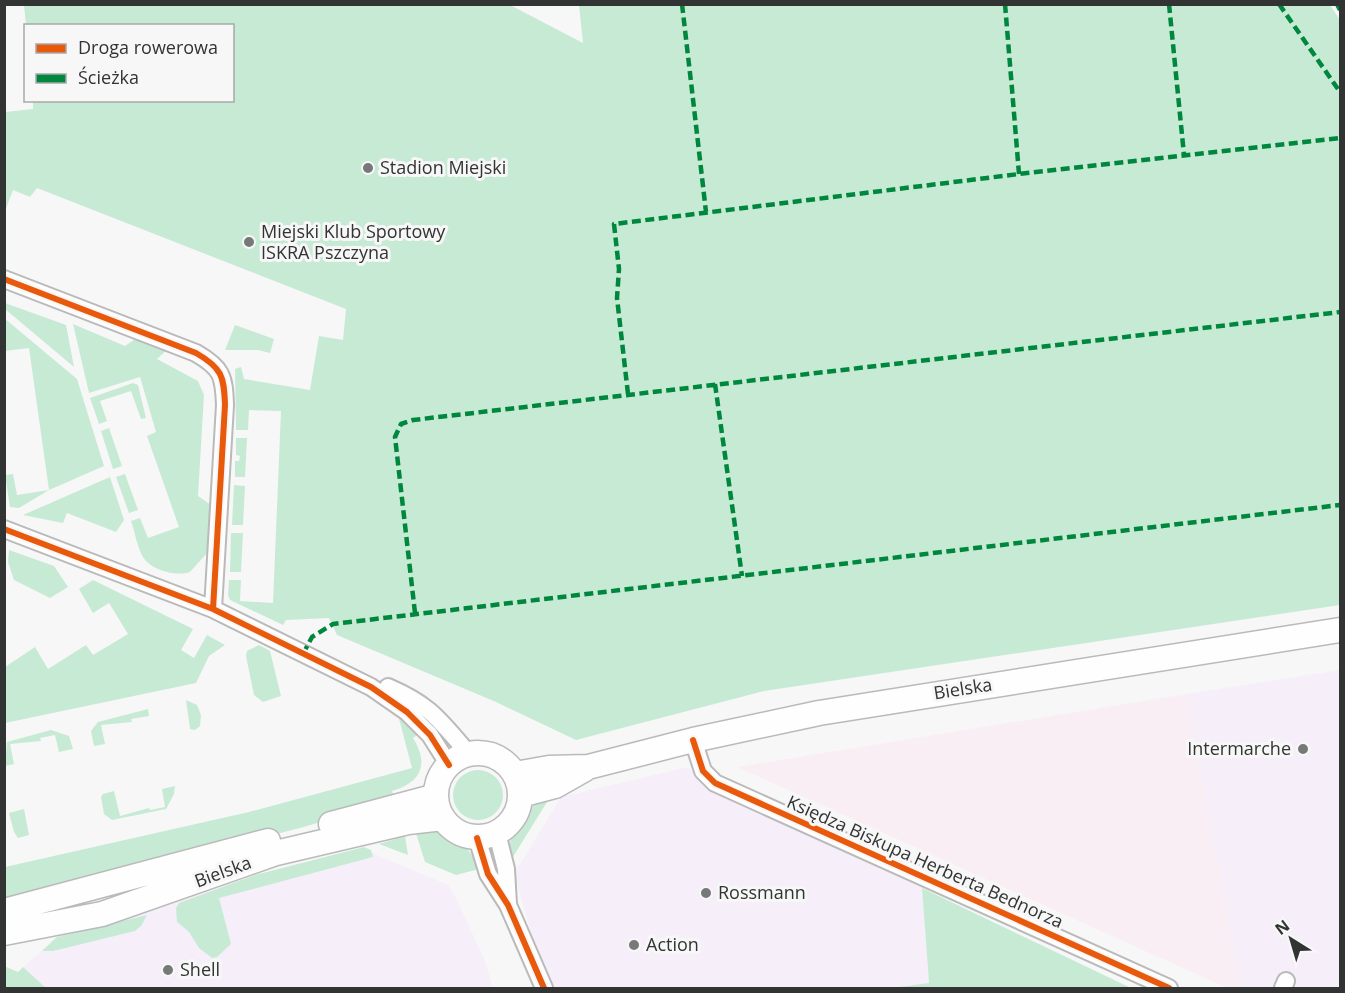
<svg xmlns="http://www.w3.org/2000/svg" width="1345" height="993" viewBox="0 0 1345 993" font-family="'Open Sans',sans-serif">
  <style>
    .commercial { fill: #f6effa }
    .industrial { fill: #faeef5 }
    .green { fill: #c7ead5 }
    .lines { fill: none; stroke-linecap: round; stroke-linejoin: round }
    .street-casing { stroke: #bababb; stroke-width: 20 }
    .secondary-casing { stroke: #bababb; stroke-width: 27 }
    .street { stroke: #fefefe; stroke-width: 16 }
    .secondary { stroke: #fefefe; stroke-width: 24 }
    .quiet { stroke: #00873e; stroke-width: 4.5; stroke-dasharray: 9 4.5; stroke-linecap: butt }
    .cycleway-casing { stroke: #f7f7f8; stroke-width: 10 }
    .cycleway { stroke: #e8590c; stroke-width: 6 }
    .poi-dot { fill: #777878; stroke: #f7f7f8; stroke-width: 2 }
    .labels { text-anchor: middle; stroke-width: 6; stroke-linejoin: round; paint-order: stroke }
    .poi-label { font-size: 18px; fill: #323333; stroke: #f7f7f8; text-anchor: start }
    .street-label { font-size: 18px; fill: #323333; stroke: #f7f7f8 }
  </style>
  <rect width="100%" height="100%" fill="#f7f7f8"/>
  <!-- commercial -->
  <path class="commercial" d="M 1340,670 L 1340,988 L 1241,988 L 1186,694 Z
    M 688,767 L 702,783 L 723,795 L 922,888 L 929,983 L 891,988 L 555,988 L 533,939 L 514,874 L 561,797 Z
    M 363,849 L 448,885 L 455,896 L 485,961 L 493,988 L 32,988 L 23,967 L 57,937 L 255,876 Z"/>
  <!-- industrial -->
  <path class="industrial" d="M 1186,694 L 1241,988 L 1227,988 L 737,767 Z"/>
  <!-- green -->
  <path class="green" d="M 24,5 L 510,5 L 583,43 L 579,5 L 1330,5 L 1340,20 L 1340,605 L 764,691 L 576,740 L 496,702 L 337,635 L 329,618 L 286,620 L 283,625 L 230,600 L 228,595 L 229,580 L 241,580 L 240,601 L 273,603 L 281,411 L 249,410 L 248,430 L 236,430 L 235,369 L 241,367 L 244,379 L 310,390 L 319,336 L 343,340 L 346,309 L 37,188 L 30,197 L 13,190 L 5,211 L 5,112 L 33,109 L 33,101 L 232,100 L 232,26 L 26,25 Z
    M 5,303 L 66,325 L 74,367 L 5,309 Z
    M 4,318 L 77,379 L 104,466 L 49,490 L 19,508 L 10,507 L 5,475 L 13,474 L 17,495 L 49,490 L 29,348 L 5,351 Z
    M 73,324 L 125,346 L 138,337 L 168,349 L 157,359 L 198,381 L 204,395 L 198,496 L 214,507 L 208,552 L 190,572 C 177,577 150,570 143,557 C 137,547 135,532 131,521 L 140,518 L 148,538 L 179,527 L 147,436 L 156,432 L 140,377 L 89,393 Z
    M 235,325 L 274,339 L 270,353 L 258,350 L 225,350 Z
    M 133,383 L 138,385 L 146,418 L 141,419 L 131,391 L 100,401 L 107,421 L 99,424 L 90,398 Z
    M 109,428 L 122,466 L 113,469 L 101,431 Z
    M 236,438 L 247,438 L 245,477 L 235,477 L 235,461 L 239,461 L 240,456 L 236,455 Z
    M 125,474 L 138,510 L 129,513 L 116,477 Z
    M 110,477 L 124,520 L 116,532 L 67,513 L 63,523 L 23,515 Z
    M 234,485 L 245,486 L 243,525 L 232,525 Z
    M 231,533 L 243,533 L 241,572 L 230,572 Z
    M 9,550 L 54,566 L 68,587 L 50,598 L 14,580 L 8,562 Z
    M 93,580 L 193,629 L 181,650 L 194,658 L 207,635 L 225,645 L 209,656 L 196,683 L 5,723 L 5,667 L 35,647 L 48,669 L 86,645 L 93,655 L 128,634 L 109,603 L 93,613 L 79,589 Z
    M 259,645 L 270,651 L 281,696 L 263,702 L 254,695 L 246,656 L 247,651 Z
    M 186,700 L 197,705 L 201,715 L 200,726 L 195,730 L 190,729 Z
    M 148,709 L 149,716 L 131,719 L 132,722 L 101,725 L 105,744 L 94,746 L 91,731 L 98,722 Z
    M 397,711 L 419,734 L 413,738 C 429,764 422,782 392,791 L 395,800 L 300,828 L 5,903 L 5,867 L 249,812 L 412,768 Z
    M 51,730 L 69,736 L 73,749 L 59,752 L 55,735 L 40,738 L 41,741 L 10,744 L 14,764 L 5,766 L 7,742 Z
    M453 795a25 25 0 1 1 50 0a25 25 0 1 1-50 0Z
    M 175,786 L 174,794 L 166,809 L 112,820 L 104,814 L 101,797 L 103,794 L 114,791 L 120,816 L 149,808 L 150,810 L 165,807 L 162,789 Z
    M 552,794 L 511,860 C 504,831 527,806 552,794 Z
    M 24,809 L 29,835 L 18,838 L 14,832 L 9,813 Z
    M 414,827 C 443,830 468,839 479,869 L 456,875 L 425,862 Z
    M 405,836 L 408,855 L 379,844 Z
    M 364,847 L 371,850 L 373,857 L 219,898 L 231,944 L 217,957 L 212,958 L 199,948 L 189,932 L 177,922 L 176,908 L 179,903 L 255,875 Z
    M 922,888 L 1131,988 L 891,988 L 929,983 Z
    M 147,915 L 141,926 L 135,931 L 53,951 L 42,951 L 57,937 Z
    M 4,966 L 18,972 L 23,967 L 46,988 L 5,988 Z"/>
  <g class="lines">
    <defs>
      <path id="street" d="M 4,279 L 196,353 C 222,368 224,376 225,405 L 213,609
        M 4,529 L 213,609 L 371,687 L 407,712 L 430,735 L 449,765
        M 388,687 C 425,703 436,715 462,746
        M 693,740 L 703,771 L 715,783 L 1169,988
        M 497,833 L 506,869 L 508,904
        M 477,838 L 488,874 L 508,905 L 544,988
        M 1283,988 L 1286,981"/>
      <path id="secondary" d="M436 795a42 42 0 1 1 84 0a42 42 0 1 1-84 0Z
        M 515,774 L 549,768 L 588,767 L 693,740 L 819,713 L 1340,630
        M 521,795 L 555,786 L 585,769
        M 331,824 L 436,796
        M 4,911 L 268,841
        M 4,933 L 102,914 L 276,853 L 408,822 L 443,818"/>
    </defs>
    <!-- street casing -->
    <use href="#street" class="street-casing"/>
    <!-- secondary casing -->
    <use href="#secondary" class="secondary-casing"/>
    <!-- street -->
    <use href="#street" class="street"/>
    <!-- secondary -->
    <use href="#secondary" class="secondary"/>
    <!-- quiet -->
    <path class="quiet" d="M 682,4 L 706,212
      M 1005,4 L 1019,174
      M 1169,4 L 1184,155
      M 1279,4 L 1340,92
      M 1337,4 L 1340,10
      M 715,384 L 742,576
      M 628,394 L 617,298 L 619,269 L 614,224 L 1019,174 L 1340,138
      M 415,613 L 395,437 L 401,424 L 413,420 L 1340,312
      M 303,654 L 312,637 L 333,624 L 1340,505"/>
    <defs>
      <path id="cycleway" d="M 4,279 L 196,353 C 222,368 224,376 225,405 L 213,609
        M 4,529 L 213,609 L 371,687 L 407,712 L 430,735 L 449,765
        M 693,740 L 703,771 L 715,783 L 1169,988
        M 477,838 L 488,874 L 508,905 L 544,988"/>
    </defs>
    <!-- cycleway casing -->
    <use href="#cycleway" class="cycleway-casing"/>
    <!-- cycleway -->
    <use href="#cycleway" class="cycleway"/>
  </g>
  <!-- markers -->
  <g class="poi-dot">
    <circle cx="368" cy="168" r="6"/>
    <circle cx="249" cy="242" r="6"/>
    <circle cx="1303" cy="749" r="6"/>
    <circle cx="706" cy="893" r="6"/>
    <circle cx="634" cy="945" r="6"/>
    <circle cx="168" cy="970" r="6"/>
  </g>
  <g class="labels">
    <!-- poi labels -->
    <g class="poi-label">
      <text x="380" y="174">Stadion Miejski</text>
      <text x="261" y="238">Miejski Klub Sportowy<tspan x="261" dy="21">ISKRA Pszczyna</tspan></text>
      <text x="1291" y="755" text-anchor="end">Intermarche</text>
      <text x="718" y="899">Rossmann</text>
      <text x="646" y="951">Action</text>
      <text x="180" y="976">Shell</text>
    </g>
    <!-- street labels -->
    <g class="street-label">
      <text transform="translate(963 689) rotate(-9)" y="6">Bielska</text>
      <text transform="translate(925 862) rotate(24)" y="6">Księdza Biskupa Herberta Bednorza</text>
      <text transform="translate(223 872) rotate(-20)" y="6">Bielska</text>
    </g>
  </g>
  <!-- border -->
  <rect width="1345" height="993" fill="none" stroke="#323333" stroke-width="12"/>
  <!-- legend -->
  <rect x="24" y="24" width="210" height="78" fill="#f7f7f8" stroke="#a8a9a9" stroke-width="1.5"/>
  <rect x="36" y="44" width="30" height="9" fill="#e8590c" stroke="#a8a9a9" stroke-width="1.5"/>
  <text x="78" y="54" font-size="18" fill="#323333">Droga rowerowa</text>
  <rect x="36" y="74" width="30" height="9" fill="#00873e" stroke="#a8a9a9" stroke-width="1.5"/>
  <text x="78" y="84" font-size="18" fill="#323333">Ścieżka</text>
  <!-- north arrow -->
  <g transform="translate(1291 939) rotate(323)" stroke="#f7f7f8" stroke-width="4.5" paint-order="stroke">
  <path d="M0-4.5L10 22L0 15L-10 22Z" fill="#323333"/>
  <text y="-9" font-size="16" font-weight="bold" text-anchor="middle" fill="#323333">N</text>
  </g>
</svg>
